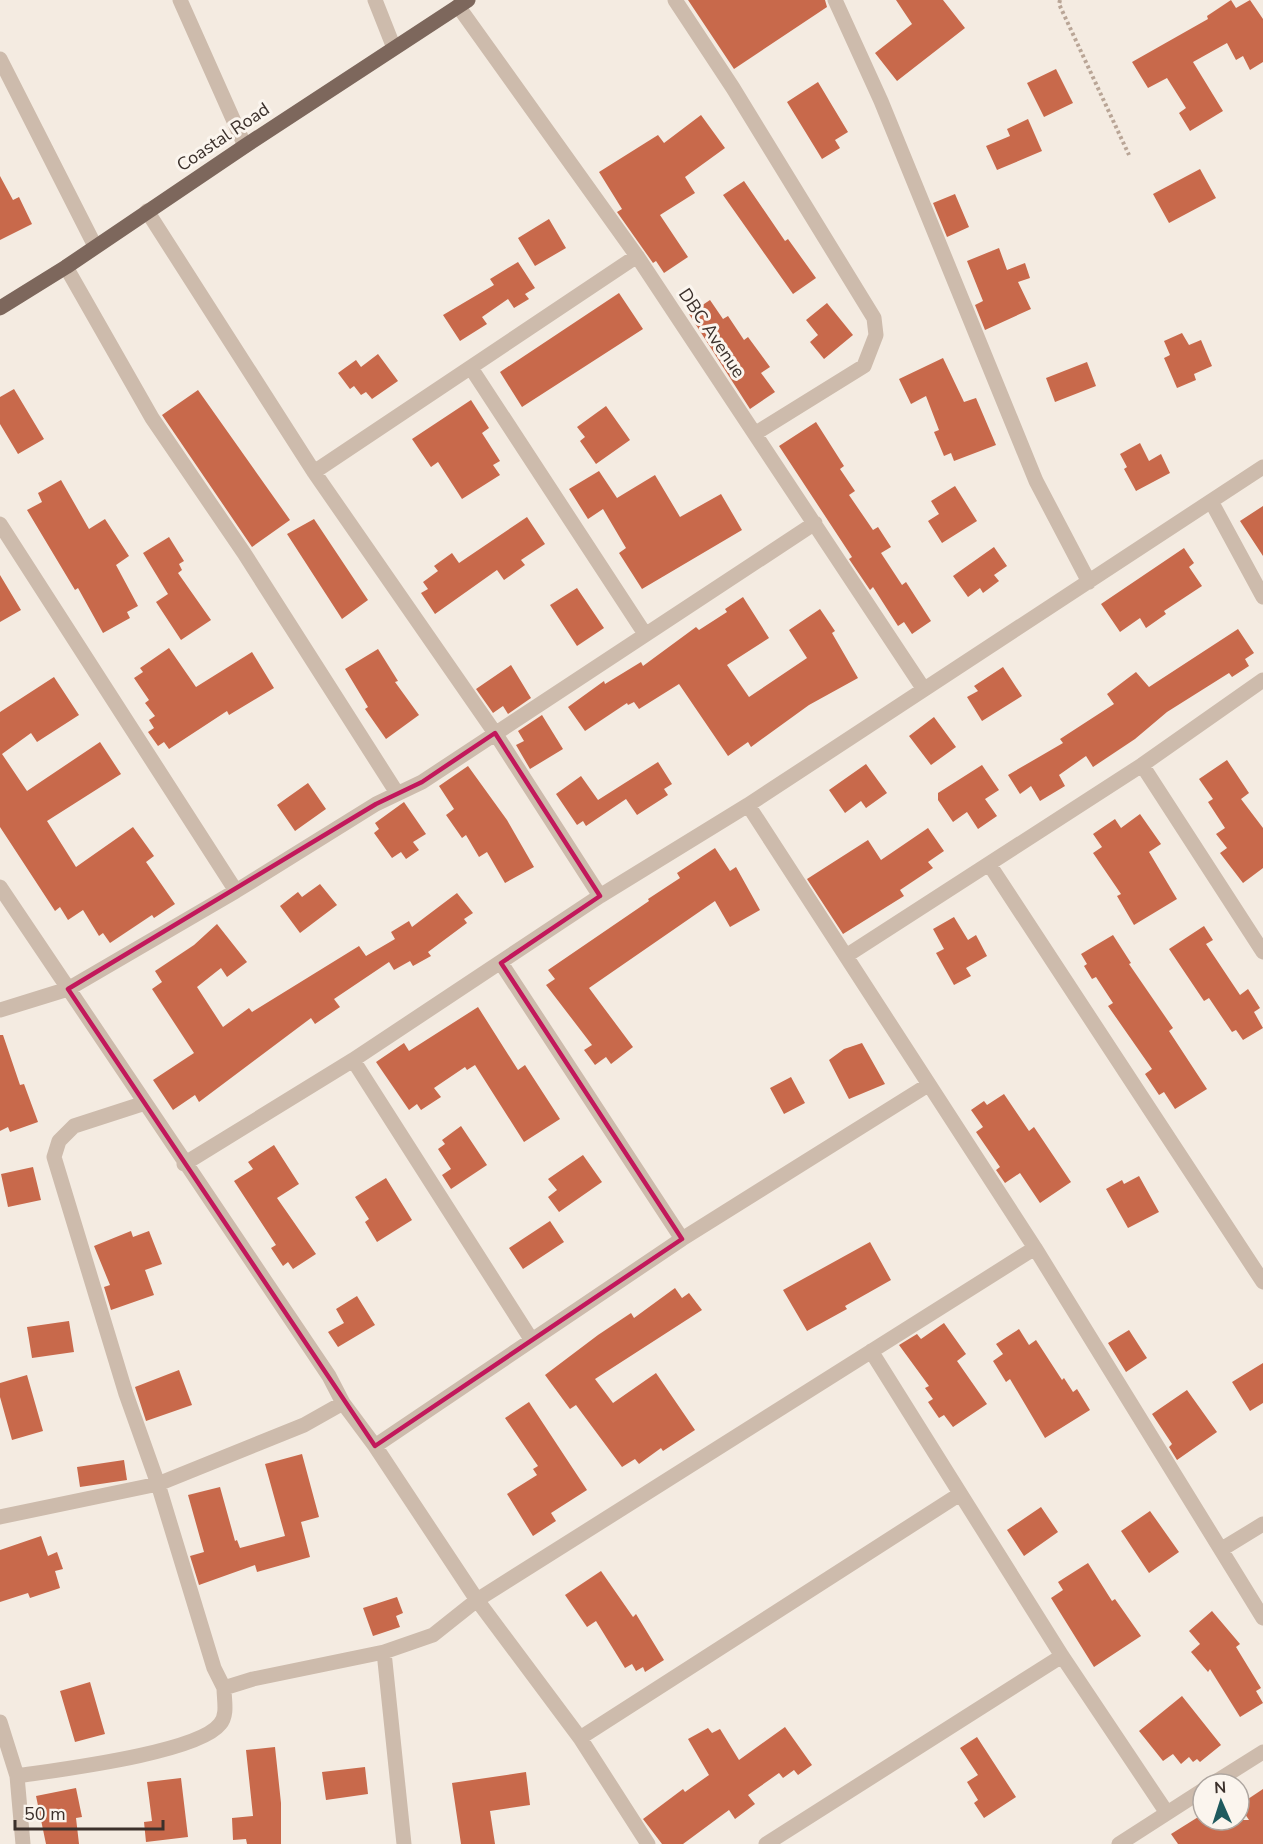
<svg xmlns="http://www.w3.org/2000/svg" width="1263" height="1844" viewBox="0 0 1263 1844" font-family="'Nunito Sans',sans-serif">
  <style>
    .building { fill: #c8694b }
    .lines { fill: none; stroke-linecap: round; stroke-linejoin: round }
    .path { stroke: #b9a596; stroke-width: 4; stroke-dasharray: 3 3; stroke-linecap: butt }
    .minor { stroke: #cdbbac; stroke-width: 15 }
    .major { stroke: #7d675c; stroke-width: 15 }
    .marked { fill: none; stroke: #c2185b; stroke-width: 4.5; stroke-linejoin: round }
    .labels { text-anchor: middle; stroke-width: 6; stroke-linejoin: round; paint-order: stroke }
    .street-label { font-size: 18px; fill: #3b302b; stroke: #fbf5ee }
  </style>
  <rect width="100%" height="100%" fill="#f4ebe1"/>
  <!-- building -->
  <path class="building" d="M 688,0 L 825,0 L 827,7 L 734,69 Z
    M 896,0 L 943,0 L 965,28 L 897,81 L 875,53 L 912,24 Z
    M 1231,0 L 1236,8 L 1250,0 L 1263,19 L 1263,62 L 1250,70 L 1243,56 L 1236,60 L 1227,43 L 1193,62 L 1223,111 L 1190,131 L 1179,113 L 1186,108 L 1167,78 L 1148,88 L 1132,62 L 1208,19 L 1207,16 Z
    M 1056,69 L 1073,103 L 1044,117 L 1027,83 Z
    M 818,82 L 848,132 L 835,140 L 840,148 L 822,159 L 787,102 Z
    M 701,115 L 725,148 L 685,177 L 695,193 L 660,215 L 688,257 L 664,273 L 656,261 L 653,263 L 617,212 L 622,209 L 599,172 L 658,135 L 664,143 Z
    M 1028,119 L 1042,151 L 997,170 L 986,146 L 1010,136 L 1007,129 Z
    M 1200,169 L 1216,198 L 1169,223 L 1153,194 Z
    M 0,176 L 13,200 L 19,197 L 32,224 L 0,240 Z
    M 744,181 L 785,241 L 788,239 L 816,278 L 793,294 L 723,195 Z
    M 955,194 L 969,227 L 947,237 L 933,203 Z
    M 549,219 L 566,248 L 535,266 L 518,238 Z
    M 999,248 L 1007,270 L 1025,263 L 1030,278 L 1018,282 L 1031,309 L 985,330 L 975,305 L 983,301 L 967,261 Z
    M 518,262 L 535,288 L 525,294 L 529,299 L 514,308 L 508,299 L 482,317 L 487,324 L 460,341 L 443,315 L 494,285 L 490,279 Z
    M 619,293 L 643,329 L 522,407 L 500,372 Z
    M 710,300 L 723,319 L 728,316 L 744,340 L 748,337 L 770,367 L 761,373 L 775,392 L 750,409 L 689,314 Z
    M 827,303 L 853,335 L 824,359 L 810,342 L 818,335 L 806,320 Z
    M 1182,333 L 1189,345 L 1201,340 L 1212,366 L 1194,374 L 1196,380 L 1177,388 L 1164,358 L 1170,355 L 1164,341 Z
    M 378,354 L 398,381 L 372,399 L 366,392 L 361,395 L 354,386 L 350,389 L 338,373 L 356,360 L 361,367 Z
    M 943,358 L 964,402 L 976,398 L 996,445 L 954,461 L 951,453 L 944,456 L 934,432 L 939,430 L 926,396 L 911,404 L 899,379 Z
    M 1087,362 L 1096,386 L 1055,402 L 1046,378 Z
    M 14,389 L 44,439 L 18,454 L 0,424 L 0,397 Z
    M 198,390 L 290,520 L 252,547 L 162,415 Z
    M 471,400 L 489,428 L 482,433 L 500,461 L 493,465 L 500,475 L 462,499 L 438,462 L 431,467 L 412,439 Z
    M 606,406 L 630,440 L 596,464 L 580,441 L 585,437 L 577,427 Z
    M 816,422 L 844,466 L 840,469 L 855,491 L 849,495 L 873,530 L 878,527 L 891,547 L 881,553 L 902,585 L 906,582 L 931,621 L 912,634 L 904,622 L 898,626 L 873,587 L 870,590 L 849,559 L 852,557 L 779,446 Z
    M 1140,443 L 1149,461 L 1161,454 L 1170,473 L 1136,491 L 1124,469 L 1127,467 L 1120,454 Z
    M 599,471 L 617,498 L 655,475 L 680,517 L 721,494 L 742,530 L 642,589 L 619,553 L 626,548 L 603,509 L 588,519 L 569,489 Z
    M 61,480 L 89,529 L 105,519 L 129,556 L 116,565 L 138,606 L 127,612 L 130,618 L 103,633 L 78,588 L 75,590 L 27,510 L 42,502 L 38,493 Z
    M 955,486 L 977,521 L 942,543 L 928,521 L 939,514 L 931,501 Z
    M 1263,506 L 1263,556 L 1240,521 Z
    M 527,517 L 545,544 L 521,560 L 525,565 L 504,580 L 497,570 L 435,614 L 421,593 L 428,589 L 423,582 L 438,571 L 434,566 L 452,553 L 459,563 Z
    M 314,519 L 368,600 L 342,619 L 287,534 Z
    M 169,537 L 184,561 L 179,564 L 182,570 L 178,573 L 211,620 L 181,640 L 156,602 L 168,594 L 143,553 Z
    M 994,547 L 1007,566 L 994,575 L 999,581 L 983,593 L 980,588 L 968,597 L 953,576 Z
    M 1184,548 L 1194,563 L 1189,567 L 1202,586 L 1164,611 L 1166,614 L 1146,628 L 1140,618 L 1120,632 L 1101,604 Z
    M 0,575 L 21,610 L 0,622 Z
    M 577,588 L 604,628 L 577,646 L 550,605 Z
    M 743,597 L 769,638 L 727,665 L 749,697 L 807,658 L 789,630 L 820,609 L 835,631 L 832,633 L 858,678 L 809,705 L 751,747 L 748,742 L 728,756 L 679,684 L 639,709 L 634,702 L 628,705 L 627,703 L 585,731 L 568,707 L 604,681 L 605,684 L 641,662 L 643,666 L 696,627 L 699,630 L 727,612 L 725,609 Z
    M 1238,629 L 1254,653 L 1245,659 L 1249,666 L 1232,677 L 1229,673 L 1167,712 L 1135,739 L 1093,767 L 1086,756 L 1059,775 L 1065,786 L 1040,801 L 1031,786 L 1020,794 L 1008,775 L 1063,743 L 1060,739 L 1114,704 L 1107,694 L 1136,672 L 1149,687 Z
    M 169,648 L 196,687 L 252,652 L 274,688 L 229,715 L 227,711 L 169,749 L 164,742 L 158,746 L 148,732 L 154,728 L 149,720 L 155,716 L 145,703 L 149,700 L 134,678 L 143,672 L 140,668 Z
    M 378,649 L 398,681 L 395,682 L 419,715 L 386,739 L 365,709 L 368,707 L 345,669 Z
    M 511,665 L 531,698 L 508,714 L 503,706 L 493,713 L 476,689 Z
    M 1003,667 L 1022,696 L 982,721 L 967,697 L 978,691 L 974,686 Z
    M 54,677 L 79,715 L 37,742 L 31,733 L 2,754 L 27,791 L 100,742 L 121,774 L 47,821 L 76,867 L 133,827 L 154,856 L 146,862 L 175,904 L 154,918 L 152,915 L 110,943 L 103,933 L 99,936 L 83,910 L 68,920 L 60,907 L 55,911 L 0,827 L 0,712 Z
    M 542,715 L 563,749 L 530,769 L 516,745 L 524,741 L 518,731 Z
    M 934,717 L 956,747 L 931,765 L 909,736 Z
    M 1227,760 L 1249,793 L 1241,799 L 1263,828 L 1263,868 L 1243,883 L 1220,853 L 1227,848 L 1216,834 L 1225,828 L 1208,802 L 1213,799 L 1199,779 Z
    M 658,762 L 672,784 L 664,789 L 668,795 L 637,815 L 626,799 L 586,826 L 583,821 L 577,825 L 556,794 L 581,776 L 598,800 Z
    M 866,764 L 887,793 L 866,808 L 861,801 L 845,813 L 829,790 Z
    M 982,765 L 999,790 L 985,799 L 997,816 L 978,829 L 967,812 L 953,822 L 938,800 L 938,793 Z
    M 468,766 L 507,820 L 534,867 L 505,883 L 487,852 L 479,857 L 466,835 L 462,838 L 446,815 L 454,809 L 439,786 Z
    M 308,783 L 326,809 L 295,831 L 277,805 Z
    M 404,802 L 426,834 L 413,842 L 419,850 L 406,859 L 401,852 L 392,858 L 374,833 L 379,829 L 375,823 Z
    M 1140,814 L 1161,844 L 1149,852 L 1177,899 L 1134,925 L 1117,896 L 1121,894 L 1093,853 L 1102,847 L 1093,834 L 1115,819 L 1121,828 Z
    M 928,828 L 944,851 L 928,862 L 933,868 L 900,890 L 904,896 L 843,934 L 807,879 L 868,840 L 881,860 Z
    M 715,848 L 730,871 L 736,867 L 760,910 L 730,927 L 715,901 L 589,988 L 633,1047 L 611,1064 L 606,1057 L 595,1065 L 584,1050 L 592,1045 L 546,985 L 555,979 L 548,970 L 649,901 L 648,899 L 680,878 L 677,873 Z
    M 320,884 L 337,905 L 300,933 L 280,906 L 298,892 L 302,897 Z
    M 457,893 L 473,913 L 464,919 L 467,923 L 428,952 L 431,956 L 413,966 L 410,961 L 394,970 L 389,962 L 334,999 L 340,1007 L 315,1024 L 311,1018 L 199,1102 L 195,1095 L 173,1110 L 153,1080 L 194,1053 L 152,989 L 162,982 L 155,971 L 194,945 L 217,924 L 247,962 L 227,977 L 221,968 L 197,987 L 223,1027 L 249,1008 L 252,1012 L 359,946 L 366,956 L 395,939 L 391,932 L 409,921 L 412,927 Z
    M 954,917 L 968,940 L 976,935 L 987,956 L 966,968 L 971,976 L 954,985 L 936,953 L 944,949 L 933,929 Z
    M 1204,926 L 1213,940 L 1206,944 L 1240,995 L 1248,989 L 1260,1008 L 1254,1012 L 1263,1028 L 1243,1040 L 1236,1030 L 1232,1032 L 1209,998 L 1204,1001 L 1169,949 Z
    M 1113,935 L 1131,963 L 1129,964 L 1173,1028 L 1169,1031 L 1207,1089 L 1175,1109 L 1164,1092 L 1159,1095 L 1145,1074 L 1152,1069 L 1108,1006 L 1113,1003 L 1096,977 L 1092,979 L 1084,966 L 1087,964 L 1081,954 Z
    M 478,1007 L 518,1070 L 525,1065 L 560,1119 L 524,1142 L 475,1065 L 467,1070 L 465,1067 L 434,1088 L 441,1097 L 421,1110 L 417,1104 L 409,1110 L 376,1062 L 404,1043 L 409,1051 Z
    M 0,1035 L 3,1035 L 20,1085 L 24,1084 L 38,1122 L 10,1132 L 8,1127 L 0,1131 Z
    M 862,1043 L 885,1084 L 849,1099 L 829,1060 L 844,1049 Z
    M 791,1077 L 805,1103 L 784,1114 L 770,1088 Z
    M 1004,1094 L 1029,1131 L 1034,1127 L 1071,1182 L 1040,1203 L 1020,1173 L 1005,1183 L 996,1170 L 1000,1167 L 976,1132 L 983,1127 L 971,1110 L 984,1101 L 987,1105 Z
    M 461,1126 L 487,1165 L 451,1189 L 442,1175 L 451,1169 L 438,1149 L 445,1144 L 442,1140 Z
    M 274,1145 L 299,1184 L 277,1198 L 316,1254 L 293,1269 L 288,1262 L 283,1266 L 271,1248 L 276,1245 L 234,1181 L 253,1169 L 248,1162 Z
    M 583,1155 L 602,1182 L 559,1212 L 548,1197 L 557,1190 L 548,1179 Z
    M 33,1167 L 41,1200 L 8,1207 L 1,1174 Z
    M 1139,1176 L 1159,1212 L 1128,1228 L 1106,1189 L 1122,1180 L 1124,1184 Z
    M 386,1178 L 412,1220 L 377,1242 L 365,1222 L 369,1219 L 355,1197 Z
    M 550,1221 L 564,1242 L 523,1269 L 509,1248 Z
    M 131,1231 L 133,1237 L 149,1231 L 162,1264 L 145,1270 L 154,1295 L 111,1310 L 104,1287 L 110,1285 L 94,1246 Z
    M 870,1242 L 891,1280 L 845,1306 L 847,1309 L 807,1331 L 783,1290 Z
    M 675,1288 L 682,1298 L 689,1293 L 702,1310 L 595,1379 L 613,1403 L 656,1373 L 695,1430 L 663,1451 L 661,1448 L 639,1464 L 635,1459 L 622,1467 L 576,1405 L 570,1409 L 545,1375 L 598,1335 L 631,1313 L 634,1318 Z
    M 357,1296 L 375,1325 L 338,1347 L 328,1332 L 344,1323 L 336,1309 Z
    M 69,1321 L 74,1352 L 32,1358 L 27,1327 Z
    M 944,1323 L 966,1354 L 957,1361 L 987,1404 L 953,1427 L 944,1415 L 939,1418 L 928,1402 L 933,1399 L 925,1388 L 929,1386 L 899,1345 L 917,1334 L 921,1339 Z
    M 1019,1329 L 1029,1345 L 1036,1340 L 1062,1380 L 1064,1378 L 1073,1392 L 1077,1389 L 1090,1410 L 1045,1438 L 1010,1379 L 1006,1382 L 993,1361 L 1003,1354 L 996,1344 Z
    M 1129,1330 L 1147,1358 L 1126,1372 L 1108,1343 Z
    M 1263,1363 L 1263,1403 L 1250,1411 L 1232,1382 Z
    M 179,1370 L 192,1405 L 146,1421 L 135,1387 Z
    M 27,1375 L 43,1431 L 12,1440 L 0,1397 L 0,1383 Z
    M 1187,1390 L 1217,1432 L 1177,1460 L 1169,1447 L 1172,1444 L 1152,1414 Z
    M 529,1402 L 587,1490 L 551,1513 L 556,1521 L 533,1536 L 507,1494 L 537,1475 L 533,1469 L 538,1466 L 505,1418 Z
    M 302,1454 L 319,1517 L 301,1522 L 310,1557 L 257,1572 L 255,1565 L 199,1585 L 190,1556 L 204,1552 L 188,1495 L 220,1487 L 235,1541 L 237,1540 L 240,1548 L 285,1536 L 265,1464 Z
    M 124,1460 L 127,1480 L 80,1487 L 77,1467 Z
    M 1041,1507 L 1058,1532 L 1024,1556 L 1007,1530 Z
    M 1150,1511 L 1179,1552 L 1149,1573 L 1121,1531 Z
    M 41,1536 L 48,1556 L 57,1552 L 63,1569 L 55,1571 L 60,1588 L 30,1598 L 28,1593 L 0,1602 L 0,1550 Z
    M 1088,1563 L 1112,1601 L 1115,1599 L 1141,1636 L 1094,1667 L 1051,1598 L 1063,1590 L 1058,1582 Z
    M 601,1571 L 633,1617 L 636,1614 L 664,1660 L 645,1672 L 643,1667 L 636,1671 L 632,1664 L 625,1668 L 596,1621 L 587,1627 L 565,1595 Z
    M 397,1597 L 403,1613 L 396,1616 L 400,1627 L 373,1636 L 363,1608 Z
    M 1212,1611 L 1240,1644 L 1236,1647 L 1261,1688 L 1256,1691 L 1263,1703 L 1240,1717 L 1210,1669 L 1208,1672 L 1191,1652 L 1200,1644 L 1189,1631 Z
    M 90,1682 L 105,1734 L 75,1742 L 60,1691 Z
    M 1182,1696 L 1221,1745 L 1200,1762 L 1197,1759 L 1193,1762 L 1189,1757 L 1181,1764 L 1173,1754 L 1163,1761 L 1139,1731 Z
    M 785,1727 L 812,1765 L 798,1775 L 794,1770 L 783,1778 L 779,1773 L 748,1795 L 755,1804 L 735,1819 L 729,1810 L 683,1844 L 662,1844 L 643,1819 L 683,1789 L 685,1792 L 709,1775 L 688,1739 L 708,1728 L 712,1733 L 720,1729 L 739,1760 Z
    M 977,1737 L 1016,1797 L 984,1818 L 974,1803 L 978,1800 L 967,1782 L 978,1775 L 960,1748 Z
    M 275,1747 L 281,1803 L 281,1844 L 247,1844 L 246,1839 L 233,1840 L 232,1818 L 253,1816 L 246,1750 Z
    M 365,1767 L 368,1794 L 326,1800 L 322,1772 Z
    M 526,1772 L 530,1805 L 490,1811 L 495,1844 L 461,1844 L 452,1783 Z
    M 181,1778 L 188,1837 L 146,1842 L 144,1822 L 152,1821 L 147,1782 Z
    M 76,1788 L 82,1817 L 76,1818 L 79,1844 L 46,1844 L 36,1796 Z
    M 1263,1789 L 1263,1844 L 1178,1844 L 1171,1834 L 1203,1814 L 1203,1820 L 1249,1820 L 1239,1805 Z"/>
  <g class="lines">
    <!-- path -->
    <path class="path" d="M 1060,0 L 1059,4 L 1129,155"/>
    <!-- minor -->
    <path class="minor" d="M 180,0 L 245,146
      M 375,0 L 394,48
      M 675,0 L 733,88 L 874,318 L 876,335 L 864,366 L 756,433
      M 835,0 L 881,101 L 1036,481 L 1089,582
      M 458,6 L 637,256 L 923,688
      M 0,59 L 95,246
      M 147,211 L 314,472 L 495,733 L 600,896
      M 66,267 L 152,418 L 244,553 L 397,793
      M 471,368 L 645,634
      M 314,472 L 637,256
      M 1212,503 L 1263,597
      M 0,524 L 236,891
      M 1142,765 L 1263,952
      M 748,805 L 1035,1248 L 1263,1618
      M 989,864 L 1263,1282
      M 0,887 L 329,1376 L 343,1403 L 375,1446 L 477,1600 L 580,1738 L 648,1844
      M 846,956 L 1142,765 L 1263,680
      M 501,963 L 682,1239
      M 0,1010 L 68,989 L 236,891 L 376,804 L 422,782 L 815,523
      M 353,1060 L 531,1339
      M 145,1103 L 74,1126 L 59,1141 L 54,1157 L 126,1394 L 158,1484 L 214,1668 L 224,1688
      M 184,1164 L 353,1060 L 600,896 L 748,805 L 1263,467
      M 871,1351 L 1062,1656 L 1167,1813
      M 375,1446 L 682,1239 L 928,1085
      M 0,1517 L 158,1484 L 304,1425 L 343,1403
      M 1222,1549 L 1263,1524
      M 384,1652 L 404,1844
      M 0,1722 L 17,1776 L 23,1844
      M 580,1738 L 960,1494
      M 17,1776 C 56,1770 198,1753 220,1724 C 228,1715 224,1700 224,1688 L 253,1679 L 384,1652 L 433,1635 L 477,1600 L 1035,1248
      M 1212,1784 L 1263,1752
      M 766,1844 L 1062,1656
      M 1119,1844 L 1203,1790"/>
    <!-- major -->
    <path class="major" d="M 0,308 L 66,267 L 245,146 L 468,0"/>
  </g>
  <!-- marked area -->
  <path class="marked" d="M 495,733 L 600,896 L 501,963 L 682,1239 L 375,1446 L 68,989 L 376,804 L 422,782 Z"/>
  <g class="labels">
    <!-- street labels -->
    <g class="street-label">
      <text transform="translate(223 137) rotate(-34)" y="6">Coastal Road</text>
      <text transform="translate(712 333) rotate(56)" y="6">DBC Avenue</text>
    </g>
  </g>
  <!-- north arrow -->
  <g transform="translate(1221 1802) rotate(357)"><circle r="28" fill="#fbf5ee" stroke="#aea6a0" stroke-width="1.5"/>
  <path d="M0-4.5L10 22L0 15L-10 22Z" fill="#1f5a5e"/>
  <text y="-9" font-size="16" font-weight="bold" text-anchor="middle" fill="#3b302b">N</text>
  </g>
  <!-- scale -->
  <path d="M15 1820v9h148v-9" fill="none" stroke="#3b302b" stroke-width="3"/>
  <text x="24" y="1820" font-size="18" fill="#3b302b" stroke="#fbf5ee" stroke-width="4.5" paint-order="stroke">50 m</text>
</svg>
